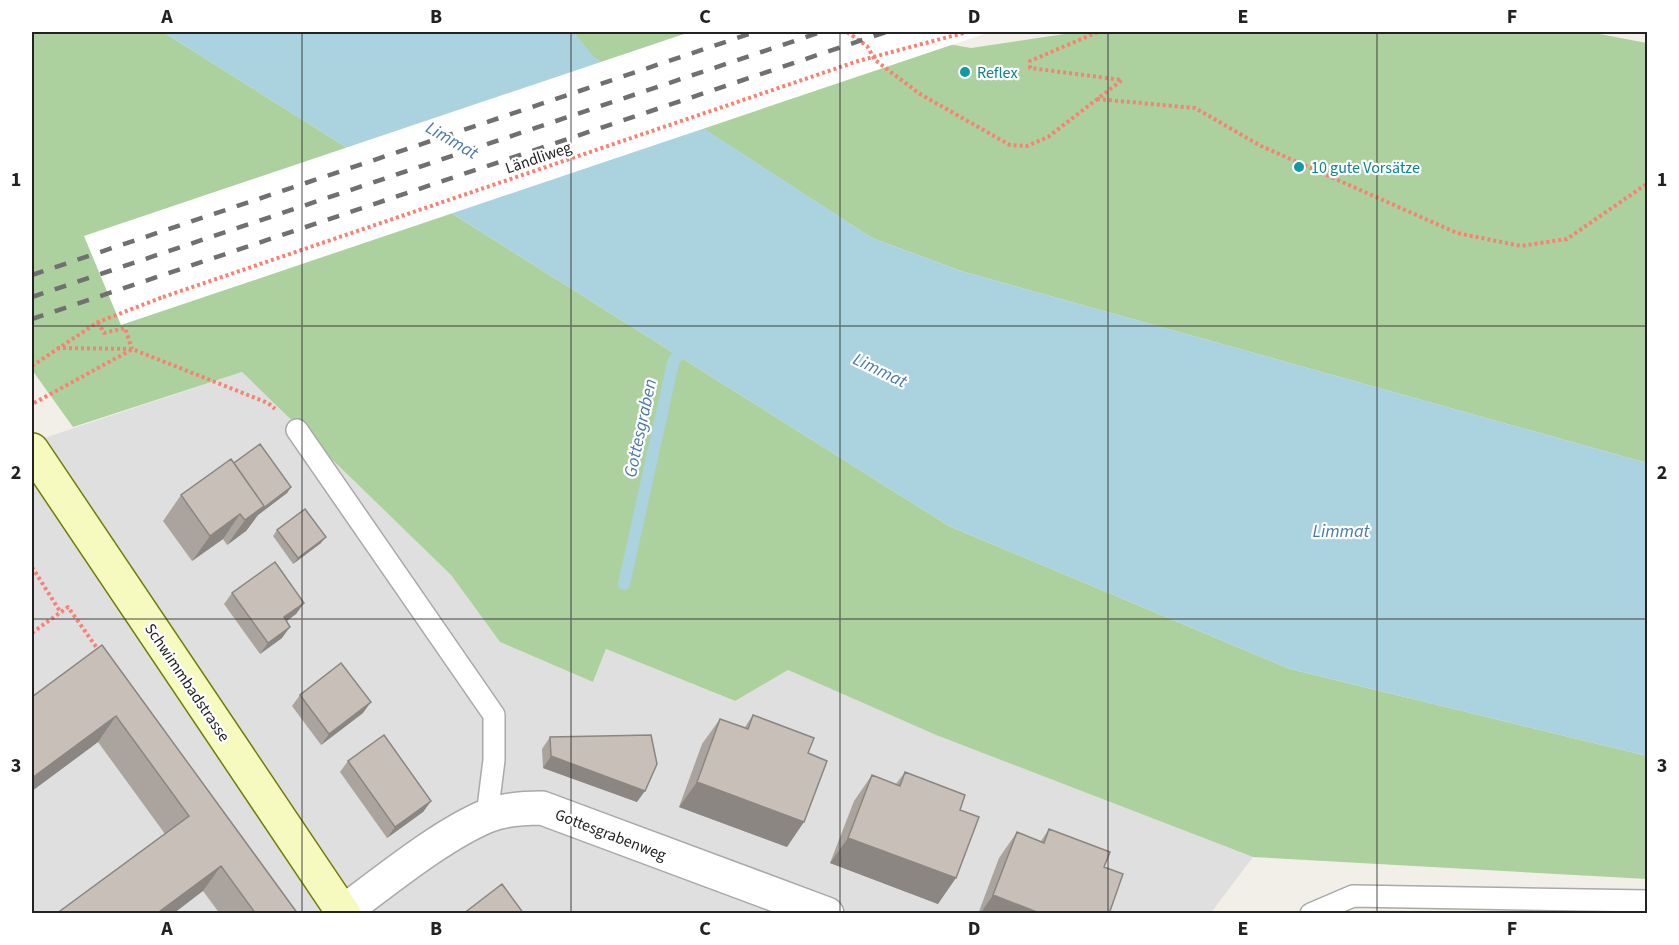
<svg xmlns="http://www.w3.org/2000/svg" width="1679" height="945" viewBox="0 0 1679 945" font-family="'Source Sans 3',sans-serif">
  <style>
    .residential { fill: #e0dfdf }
    .forest { fill: #add19e }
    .water { fill: #aad3df }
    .pier { fill: #fff }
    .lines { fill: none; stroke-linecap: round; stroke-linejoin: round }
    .stream { stroke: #aad3df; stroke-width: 12 }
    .lane-casing { stroke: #a9a9a9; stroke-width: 24 }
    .street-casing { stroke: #a9a9a9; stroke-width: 36 }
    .secondary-casing { stroke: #707d05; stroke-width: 36 }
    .path { stroke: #fa8072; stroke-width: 4; stroke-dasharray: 3 3; stroke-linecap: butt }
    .lane { stroke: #fff; stroke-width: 21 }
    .street { stroke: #fff; stroke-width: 33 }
    .secondary { stroke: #f7fabf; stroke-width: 33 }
    .rail { stroke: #707070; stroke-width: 4.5; stroke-dasharray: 12 12; stroke-linecap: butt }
    .path-bridge { stroke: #fa8072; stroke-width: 4; stroke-dasharray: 3 3; stroke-linecap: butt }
    .wall { fill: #aba49e }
    .shaded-wall { fill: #8b8681 }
    .building { fill: #c7bfb8; stroke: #8b8681; stroke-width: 1.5 }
    .grid { fill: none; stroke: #222; stroke-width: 1.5; stroke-opacity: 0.55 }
    .culture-dot { fill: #0f9aa8; stroke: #fff; stroke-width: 2 }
    .labels { text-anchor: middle; stroke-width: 4.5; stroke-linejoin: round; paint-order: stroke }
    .culture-label { font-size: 16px; fill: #0d838f; stroke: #fff; text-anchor: start }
    .street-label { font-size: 16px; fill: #222; stroke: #fff }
    .water-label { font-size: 18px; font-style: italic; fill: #4a7aab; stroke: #fff }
    .neatline { fill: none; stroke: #222; stroke-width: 2 }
    .grid-label { font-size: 20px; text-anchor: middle; font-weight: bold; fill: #222 }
  </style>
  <rect width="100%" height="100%" fill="#f2efe9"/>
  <!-- residential -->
  <path class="residential" d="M 242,372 L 451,575 L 500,642 L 593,682 L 606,649 L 734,701 L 788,670 L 936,735 L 1253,857 L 1210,914 L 32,914 L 32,442 Z"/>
  <!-- forest -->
  <path class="forest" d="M 32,32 L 163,32 L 949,526 L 1290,669 L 1647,756 L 1647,879 L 1253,857 L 936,735 L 788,670 L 735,701 L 606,649 L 593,682 L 500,642 L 451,575 L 242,372 L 73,427 L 32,370 Z
    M 573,32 L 880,32 L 971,48 L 1078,32 L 1589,32 L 1647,43 L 1647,463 L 961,271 L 872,238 L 593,57 Z"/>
  <!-- water -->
  <path class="water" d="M 163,32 L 573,32 L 594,57 L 872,238 L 961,271 L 1647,463 L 1647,756 L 1290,669 L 949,526 Z"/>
  <!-- pier -->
  <path class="pier" d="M 690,32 L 990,32 L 121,325 L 84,236 Z"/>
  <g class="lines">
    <!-- stream -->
    <path class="stream" d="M 624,584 L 673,363 L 685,342"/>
    <defs>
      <path id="lane" d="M 297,430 L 494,715 L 494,760 L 487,816
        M 1311,914 L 1353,896 L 1648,901"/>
      <path id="street" d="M 343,912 C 384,882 441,835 487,816 C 504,809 523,808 542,808 L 827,914"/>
      <path id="secondary" d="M 32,450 L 344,914"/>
    </defs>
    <!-- lane casing -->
    <use href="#lane" class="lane-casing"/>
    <!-- street casing -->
    <use href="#street" class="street-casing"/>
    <!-- secondary casing -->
    <use href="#secondary" class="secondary-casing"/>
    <!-- path -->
    <path class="path" d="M 847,32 L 867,46 L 875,60 L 920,94 L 1010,145 L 1027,146 L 1048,137 L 1122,80 L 1030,68 L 1030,61 L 1098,32
      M 1097,99 L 1195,108 L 1261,146 L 1457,233 L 1521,246 L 1567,239 L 1648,183
      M 98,322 L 104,333 L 125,328 L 132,349
      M 57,348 L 132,349 L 268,403 L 275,409
      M 32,366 L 98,322 L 163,297
      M 34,403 L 131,350
      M 32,567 L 61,613
      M 32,633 L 68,607 L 99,651"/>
    <!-- lane -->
    <use href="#lane" class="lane"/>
    <!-- street -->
    <use href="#street" class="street"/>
    <!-- secondary -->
    <use href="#secondary" class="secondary"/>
    <!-- rail -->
    <path class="rail" d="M 32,275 L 755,32
      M 32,297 L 821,32
      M 32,319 L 886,32"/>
    <!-- path-bridge -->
    <path class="path-bridge" d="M 163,297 L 858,61 L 967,32"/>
  </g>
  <!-- wall -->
  <path class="wall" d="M 234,463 L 291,487 L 287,493 L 258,515 L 246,531 L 227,545 L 223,539 L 192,561 L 163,521 L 181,495 Z
    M 277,530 L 321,543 L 293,564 L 273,536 Z
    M 232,593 L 304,603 L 296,614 L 286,621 L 282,638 L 260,654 L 224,604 Z
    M 102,645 L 298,914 L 220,914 L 203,891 L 165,834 L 98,742 L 32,791 L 32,697 Z
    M 300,695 L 363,713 L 321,745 L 292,706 Z
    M 753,715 L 808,753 L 787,847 L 679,807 L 702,744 L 720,719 L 745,727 Z
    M 550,737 L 637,802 L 543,768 L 542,749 Z
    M 348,761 L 431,801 L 423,812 L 387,838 L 340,772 Z
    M 905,772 L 960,810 L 938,904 L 830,863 L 854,801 L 872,775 L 896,784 Z
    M 1049,829 L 1104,867 L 1109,914 L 978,914 L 999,858 L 1017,832 L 1041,841 Z"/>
  <!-- shaded-wall -->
  <path class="shaded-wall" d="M 291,487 L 287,493 L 258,515 L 246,531 L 227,545 L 245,520 Z
    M 240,514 L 223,539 L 192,561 L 210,536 Z
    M 326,537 L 321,543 L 293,564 L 298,558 Z
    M 304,603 L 296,614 L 276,629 L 284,617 Z
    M 290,627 L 282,638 L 260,654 L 268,643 Z
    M 371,702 L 363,713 L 321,745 L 329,734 Z
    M 116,716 L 98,742 L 32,791 L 32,778 Z
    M 551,756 L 645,791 L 637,802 L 543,768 Z
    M 697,782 L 804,822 L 787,847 L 679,807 Z
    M 431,801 L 423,812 L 387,838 L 395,827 Z
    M 848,838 L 956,878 L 938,904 L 830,863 Z
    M 221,866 L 203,891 L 173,914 L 156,914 Z
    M 993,895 L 1042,914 L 980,914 Z"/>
  <!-- building -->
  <path class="building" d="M 260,444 L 291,487 L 262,509 L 264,506 L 234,463 Z
    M 231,459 L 264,506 L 245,520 L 240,514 L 210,536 L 181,495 Z
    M 305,509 L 326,537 L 298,558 L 277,530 Z
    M 275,562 L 304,603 L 284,617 L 290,627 L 268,643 L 232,593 Z
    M 102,645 L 298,914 L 256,914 L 221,866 L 156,914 L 56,914 L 189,816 L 116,716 L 32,778 L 32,697 Z
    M 341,663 L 371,702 L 329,734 L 300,695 Z
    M 753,715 L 814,738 L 808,753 L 827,761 L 804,822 L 697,782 L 720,719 L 748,729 Z
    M 384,735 L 431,801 L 395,827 L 348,761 Z
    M 651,735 L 657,764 L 645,791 L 551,756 L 550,737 Z
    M 905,772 L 965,795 L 960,810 L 979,817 L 956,878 L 848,838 L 872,775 L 900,786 Z
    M 1049,829 L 1110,852 L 1104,867 L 1123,874 L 1109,914 L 1042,914 L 993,895 L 1017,832 L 1044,843 Z
    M 502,884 L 524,914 L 463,914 Z"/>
  <!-- grid -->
  <path class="grid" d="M 302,32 L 302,914M 571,32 L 571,914M 840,32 L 840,914M 1108,32 L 1108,914M 1377,32 L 1377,914M 32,326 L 1648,326M 32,619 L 1648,619"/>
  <!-- markers -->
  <g class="culture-dot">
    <circle cx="965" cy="72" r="6"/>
    <circle cx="1299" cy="167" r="6"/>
  </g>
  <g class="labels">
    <!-- culture labels -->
    <g class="culture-label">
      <text x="977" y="78">Reflex</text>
      <text x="1311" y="173">10 gute Vorsätze</text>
    </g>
    <!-- street labels -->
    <g class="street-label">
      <text transform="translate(538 157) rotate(-19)" y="6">Ländliweg</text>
      <text transform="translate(188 682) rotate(56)" y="6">Schwimmbadstrasse</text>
      <text transform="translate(611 834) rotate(21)" y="6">Gottesgrabenweg</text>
    </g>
    <!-- water labels -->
    <g class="water-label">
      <text transform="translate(452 140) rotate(30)" y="6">Limmat</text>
      <text transform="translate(880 370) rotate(26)" y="6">Limmat</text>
      <text transform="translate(640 428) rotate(-78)" y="6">Gottesgraben</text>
      <text x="1341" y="537">Limmat</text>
    </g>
  </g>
  <!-- border -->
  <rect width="1679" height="945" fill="none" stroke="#ffffff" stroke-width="66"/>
  <rect x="33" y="33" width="1613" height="879" class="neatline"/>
  <g class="grid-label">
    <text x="167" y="23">A</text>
    <text x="436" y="23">B</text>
    <text x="705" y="23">C</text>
    <text x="974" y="23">D</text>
    <text x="1243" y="23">E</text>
    <text x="1512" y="23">F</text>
    <text x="16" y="186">1</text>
    <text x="1662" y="186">1</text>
    <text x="16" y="479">2</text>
    <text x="1662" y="479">2</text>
    <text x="16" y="772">3</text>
    <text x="1662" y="772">3</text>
    <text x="167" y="935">A</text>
    <text x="436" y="935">B</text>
    <text x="705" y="935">C</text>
    <text x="974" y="935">D</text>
    <text x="1243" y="935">E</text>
    <text x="1512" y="935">F</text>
  </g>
</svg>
